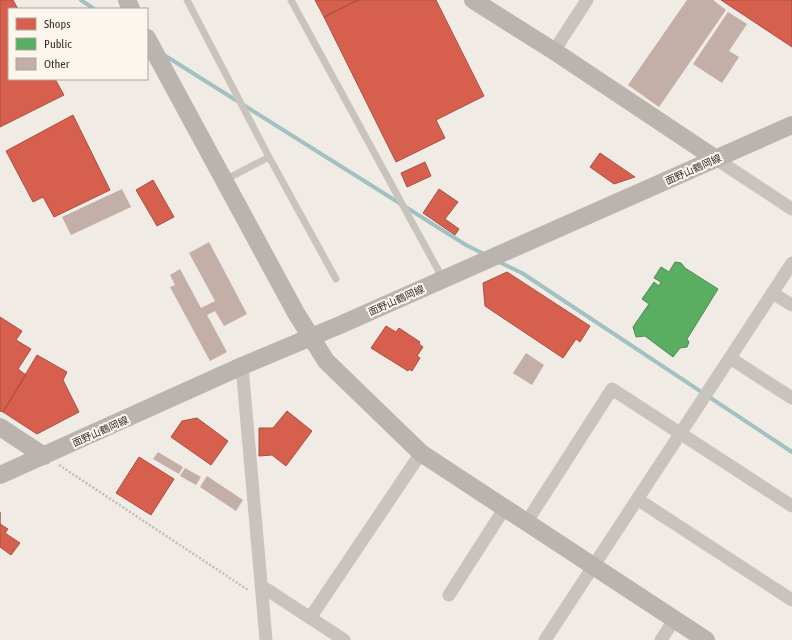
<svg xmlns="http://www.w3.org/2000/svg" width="792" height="640" viewBox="0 0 792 640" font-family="'Asap Condensed','Noto Sans JP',sans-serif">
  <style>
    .shops { fill: #d6604d; stroke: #a85243 }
    .public { fill: #5aae61; stroke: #518851 }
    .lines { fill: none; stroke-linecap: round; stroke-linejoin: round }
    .stream { stroke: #a1c2c1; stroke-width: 4 }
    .building { fill: #c3afa7 }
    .path { stroke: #c2bbb6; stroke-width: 2.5; stroke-dasharray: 2 2; stroke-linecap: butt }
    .lane { stroke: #c9c3be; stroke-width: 7 }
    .street { stroke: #c9c3be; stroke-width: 13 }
    .secondary { stroke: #bab3ae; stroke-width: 18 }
    .labels { text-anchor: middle; stroke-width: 4; stroke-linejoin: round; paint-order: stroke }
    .street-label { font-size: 10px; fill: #3b302b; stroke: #fbf5ee }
  </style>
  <rect width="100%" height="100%" fill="#f0ebe5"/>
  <!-- shops -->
  <path class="shops" d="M 0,0 L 13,0 L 18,9 L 9,9 L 9,79 L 55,79 L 64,95 L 0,127 Z
    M 315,0 L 358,0 L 324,17 Z
    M 358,0 L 436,0 L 484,96 L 436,120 L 445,138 L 396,162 L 324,17 Z
    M 721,0 L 792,0 L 792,47 Z
    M 73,115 L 110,190 L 54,217 L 43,197 L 33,202 L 6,151 Z
    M 600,153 L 635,177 L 614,184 L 590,167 Z
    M 425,162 L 431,176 L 407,187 L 401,173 Z
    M 153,180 L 174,217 L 157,226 L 136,190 Z
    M 439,189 L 458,202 L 445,219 L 459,229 L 455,235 L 423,213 Z
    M 507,272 L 590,326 L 580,342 L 576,339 L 563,358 L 485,306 L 483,283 Z
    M 0,317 L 22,331 L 16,340 L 31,349 L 18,369 L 26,375 L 3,412 L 0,411 Z
    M 386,326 L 396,332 L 399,328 L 420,342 L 419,344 L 423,347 L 417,356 L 420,358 L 412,371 L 409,369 L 408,371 L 371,348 Z
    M 37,355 L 67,372 L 63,380 L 79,412 L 37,434 L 3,412 Z
    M 287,411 L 312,431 L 286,466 L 272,455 L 259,456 L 259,428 L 273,428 Z
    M 197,418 L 228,441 L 211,465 L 171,437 L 182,421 Z
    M 139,457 L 174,479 L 151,515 L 116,493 Z
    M 0,512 L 0,524 L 8,529 L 5,533 L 20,543 L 11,555 L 0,547 Z"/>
  <!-- public -->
  <path class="public" d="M 675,262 L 681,263 L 685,268 L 718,289 L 687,339 L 689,342 L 687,347 L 680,348 L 673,357 L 645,336 L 636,337 L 633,327 L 649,304 L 642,299 L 654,282 L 659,286 L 661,282 L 654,278 L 661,267 L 669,272 Z"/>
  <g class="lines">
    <!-- stream -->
    <path class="stream" d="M 81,0 L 94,9
      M 164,55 L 466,245 L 486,255
      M 497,261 L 522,273 L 792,452"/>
  </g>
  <!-- building -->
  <path class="building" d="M 687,0 L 713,0 L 726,10 L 659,107 L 628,85 Z
    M 728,12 L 747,24 L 729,51 L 739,57 L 722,83 L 693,64 Z
    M 122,189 L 131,207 L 71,235 L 62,217 Z
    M 209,242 L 247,314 L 224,326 L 215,311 L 207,315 L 227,352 L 210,361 L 170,287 L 175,285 L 170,275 L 180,269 L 201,308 L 215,301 L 189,253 Z
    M 526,353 L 544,365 L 532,385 L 513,373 Z
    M 158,452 L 183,467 L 179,474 L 153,459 Z
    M 185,468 L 201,477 L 196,485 L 180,476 Z
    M 207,476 L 243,500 L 236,511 L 200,487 Z"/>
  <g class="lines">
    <!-- path -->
    <path class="path" d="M 59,465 L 248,590"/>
    <!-- lane -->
    <path class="lane" d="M 187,0 L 269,157 L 336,279
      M 291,0 L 443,279
      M 225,180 L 269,157"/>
    <!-- street -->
    <path class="street" d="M 554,51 L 587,0
      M 716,159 L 792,209
      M 772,293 L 792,305
      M 730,358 L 792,398
      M 242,366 L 266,640
      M 637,499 L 792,600
      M 526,523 L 612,389 L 792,506
      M 263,587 L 344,640
      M 449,595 L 504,509
      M 310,618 L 421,453
      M 545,640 L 792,263
      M 661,640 L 674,620"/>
    <!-- secondary -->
    <path class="secondary" d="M 127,0 L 131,9
      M 473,0 L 554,51 L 716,159
      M 147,38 L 296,313 L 326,361 L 421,453 L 706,640
      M 0,427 L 44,456
      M 0,475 L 242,366 L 340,325 L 792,125"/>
  </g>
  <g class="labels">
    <!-- street labels -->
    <g class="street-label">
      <text transform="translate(693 169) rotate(-24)" y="4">面野山鶴岡線</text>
      <text transform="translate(396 300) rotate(-24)" y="4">面野山鶴岡線</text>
      <text transform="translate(100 431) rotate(-24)" y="4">面野山鶴岡線</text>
    </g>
  </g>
  <!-- legend -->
  <rect x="8" y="8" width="140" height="72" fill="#fbf5ee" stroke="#aea6a0"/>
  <rect x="16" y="18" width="20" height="12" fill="#d6604d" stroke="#aea6a0"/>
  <text x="44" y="28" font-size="12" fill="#3b302b">Shops</text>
  <rect x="16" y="38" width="20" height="12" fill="#5aae61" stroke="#aea6a0"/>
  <text x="44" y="48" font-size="12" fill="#3b302b">Public</text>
  <rect x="16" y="58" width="20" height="12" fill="#c3afa7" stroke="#aea6a0"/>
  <text x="44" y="68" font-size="12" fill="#3b302b">Other</text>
</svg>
